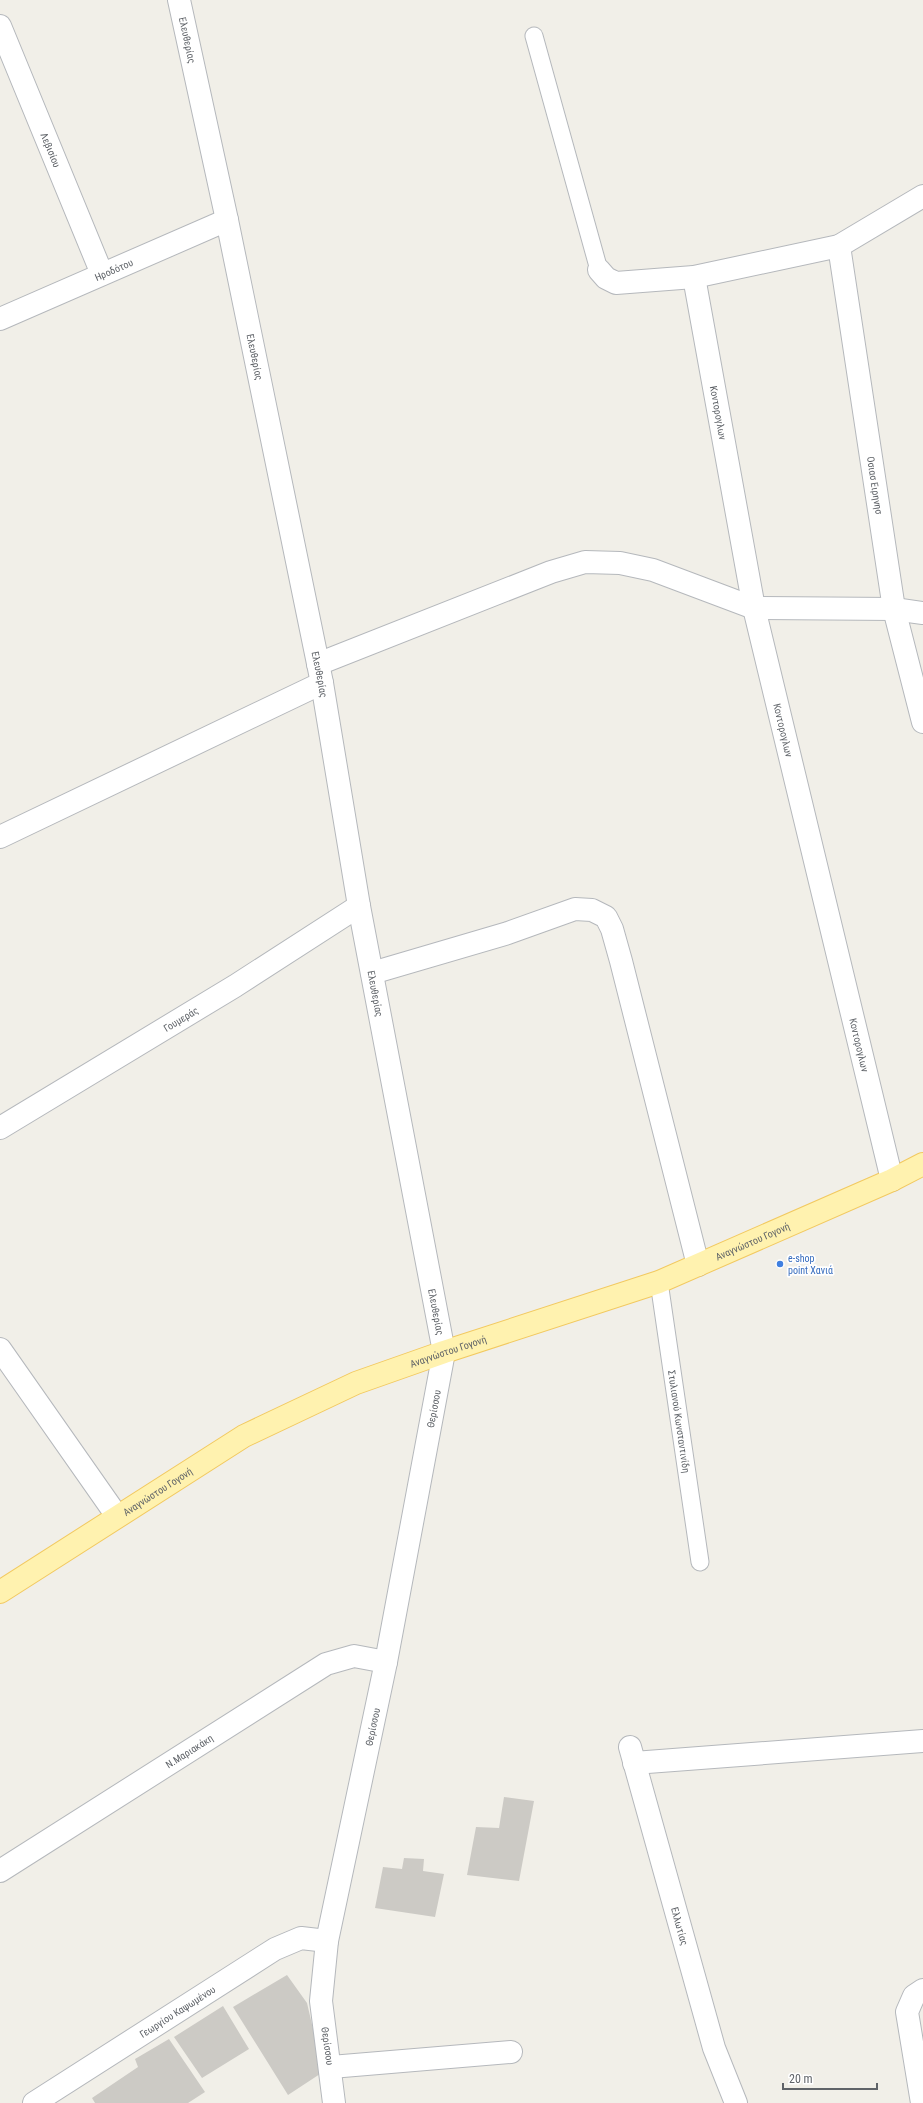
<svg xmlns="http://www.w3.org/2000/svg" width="923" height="2103" viewBox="0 0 923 2103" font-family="'Roboto Condensed',sans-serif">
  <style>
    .building { fill: #cccac5 }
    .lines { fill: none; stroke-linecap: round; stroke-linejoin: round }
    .service-casing { stroke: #b5b8bc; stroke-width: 19 }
    .minor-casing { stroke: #b5b8bc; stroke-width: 24 }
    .tertiary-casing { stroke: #b5b8bc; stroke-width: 24 }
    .primary-casing { stroke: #f2c960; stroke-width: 24 }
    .service { stroke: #fff; stroke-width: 17 }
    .minor { stroke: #fff; stroke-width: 22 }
    .tertiary { stroke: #fff; stroke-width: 22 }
    .primary { stroke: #fff2af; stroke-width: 22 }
    .shop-dot { fill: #3f7fe0; stroke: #fff; stroke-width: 1.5 }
    .labels { text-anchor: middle; stroke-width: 3.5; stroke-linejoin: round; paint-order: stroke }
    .street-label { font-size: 10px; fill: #5f6368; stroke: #fff }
    .shop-label { font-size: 10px; fill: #366cbe; stroke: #fff; text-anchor: start }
  </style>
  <rect width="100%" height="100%" fill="#f1efe8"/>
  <!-- building -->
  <path class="building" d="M 504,1797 L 534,1801 L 519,1881 L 467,1875 L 476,1827 L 499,1828 Z
    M 404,1858 L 424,1859 L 423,1871 L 444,1874 L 435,1917 L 375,1908 L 383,1867 L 402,1869 Z
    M 287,1975 L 307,2003 L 323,2072 L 288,2095 L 233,2007 Z
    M 223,2006 L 249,2049 L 202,2078 L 174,2037 Z
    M 169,2039 L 205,2092 L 188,2103 L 95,2103 L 92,2098 L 138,2067 L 135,2059 Z"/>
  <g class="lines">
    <defs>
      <g id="service">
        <path d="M 534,36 L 599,270"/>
        <path id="s1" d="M 659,1282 L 700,1562"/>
      </g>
      <g id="minor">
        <path id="s2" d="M 0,26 L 102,274"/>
        <path id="s3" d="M 839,246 L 894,609 L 923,722"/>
        <path d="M 599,270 L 606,278 L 616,283 L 694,277 L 839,246 L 923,196"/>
        <path id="s4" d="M 694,277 L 754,608 L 892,1180"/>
        <path id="s5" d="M 0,319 L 227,220"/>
        <path d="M 318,664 L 551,572 L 585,562 L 620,563 L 653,570 L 754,608 L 894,609 L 923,613"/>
        <path d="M 0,837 L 322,683"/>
        <path d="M 372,973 L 508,933 L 575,909 L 592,910 L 606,917 L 612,929 L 621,961 L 698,1265"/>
        <path id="s6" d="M 0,1128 L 235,986 L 359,906"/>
        <path d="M 0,1349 L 117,1516"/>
        <path id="s7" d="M 630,1747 L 714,2048 L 736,2103"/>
        <path d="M 634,1763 L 923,1741"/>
        <path id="s8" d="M 0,1871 L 326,1664 L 354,1656 L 386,1662"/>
        <path d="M 331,2067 L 511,2052"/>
        <path id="s9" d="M 34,2103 L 275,1949 L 301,1938 L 327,1941"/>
        <path id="s10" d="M 334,2103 L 321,2001 L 327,1941 L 386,1662 L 444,1352"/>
        <path d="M 922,2103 L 907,2012 L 914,1996 L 923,1990"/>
      </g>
      <g id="tertiary">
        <path id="s11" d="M 179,0 L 227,220 L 322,683 L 359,906 L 444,1352"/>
      </g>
      <g id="primary">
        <path id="s12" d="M 0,1592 L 244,1436 L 356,1383 L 444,1352 L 659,1282 L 892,1180 L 923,1164"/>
      </g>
    </defs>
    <!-- service casing -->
    <use href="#service" class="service-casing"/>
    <!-- minor casing -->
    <use href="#minor" class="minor-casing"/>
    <!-- tertiary casing -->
    <use href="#tertiary" class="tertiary-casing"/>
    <!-- primary casing -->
    <use href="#primary" class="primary-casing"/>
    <!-- service -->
    <use href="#service" class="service"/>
    <!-- minor -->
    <use href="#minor" class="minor"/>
    <!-- tertiary -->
    <use href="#tertiary" class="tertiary"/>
    <!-- primary -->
    <use href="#primary" class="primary"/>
  </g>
  <!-- markers -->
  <circle class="shop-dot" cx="780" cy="1264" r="4"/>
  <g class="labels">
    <!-- street labels -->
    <g class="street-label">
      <text dy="4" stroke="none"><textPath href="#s11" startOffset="41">Ελευθερίας</textPath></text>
      <text dy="4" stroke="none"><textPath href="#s2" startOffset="134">Λεβισίου</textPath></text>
      <text dy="4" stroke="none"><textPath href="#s5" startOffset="124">Ηροδότου</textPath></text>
      <text dy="4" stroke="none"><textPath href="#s11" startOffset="365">Ελευθερίας</textPath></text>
      <text dy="4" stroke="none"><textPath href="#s4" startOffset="138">Κοντορογλων</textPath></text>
      <text dy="4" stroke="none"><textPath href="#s3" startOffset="242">Οσιασ Ειρηνησ</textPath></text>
      <text dy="4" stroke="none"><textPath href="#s11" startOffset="689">Ελευθερίας</textPath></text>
      <text dy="4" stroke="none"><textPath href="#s4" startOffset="462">Κοντορογλων</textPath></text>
      <text dy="4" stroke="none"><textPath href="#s11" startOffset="1013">Ελευθερίας</textPath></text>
      <text dy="4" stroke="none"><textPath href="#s6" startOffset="211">Γουμεράς</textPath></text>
      <text dy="4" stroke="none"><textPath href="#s4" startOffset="786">Κοντορογλων</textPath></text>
      <text dy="4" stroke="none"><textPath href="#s12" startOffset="835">Αναγνώστου Γογονή</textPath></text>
      <text dy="4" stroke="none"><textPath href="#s11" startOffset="1337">Ελευθερίας</textPath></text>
      <text dy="4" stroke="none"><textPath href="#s12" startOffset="511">Αναγνώστου Γογονή</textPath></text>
      <text dy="4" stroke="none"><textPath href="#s10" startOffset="706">Θερίσσου</textPath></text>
      <text dy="4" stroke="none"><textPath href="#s1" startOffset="141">Στυλιανού Κωνσταντινίδη</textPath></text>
      <text dy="4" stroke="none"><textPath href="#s12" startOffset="187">Αναγνώστου Γογονή</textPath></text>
      <text dy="4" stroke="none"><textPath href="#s10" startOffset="382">Θερίσσου</textPath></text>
      <text dy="4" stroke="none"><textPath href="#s8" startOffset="224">Ν.Μαριακάκη</textPath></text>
      <text dy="4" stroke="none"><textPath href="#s7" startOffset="186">Ελλωτίας</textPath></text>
      <text dy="4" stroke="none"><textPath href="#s9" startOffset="170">Γεωργίου Καψωμένου</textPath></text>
      <text transform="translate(328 2046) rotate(82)" y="4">Θερίσσου</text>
    </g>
    <!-- shop labels -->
    <g class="shop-label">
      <text x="788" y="1262">e-shop<tspan x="788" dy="12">point Χανιά</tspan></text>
    </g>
  </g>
  <!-- scale -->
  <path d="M783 2083v6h94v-6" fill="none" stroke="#5f6368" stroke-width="2"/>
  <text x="789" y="2083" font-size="12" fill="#5f6368" stroke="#ffffff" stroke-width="3" paint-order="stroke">20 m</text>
</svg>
